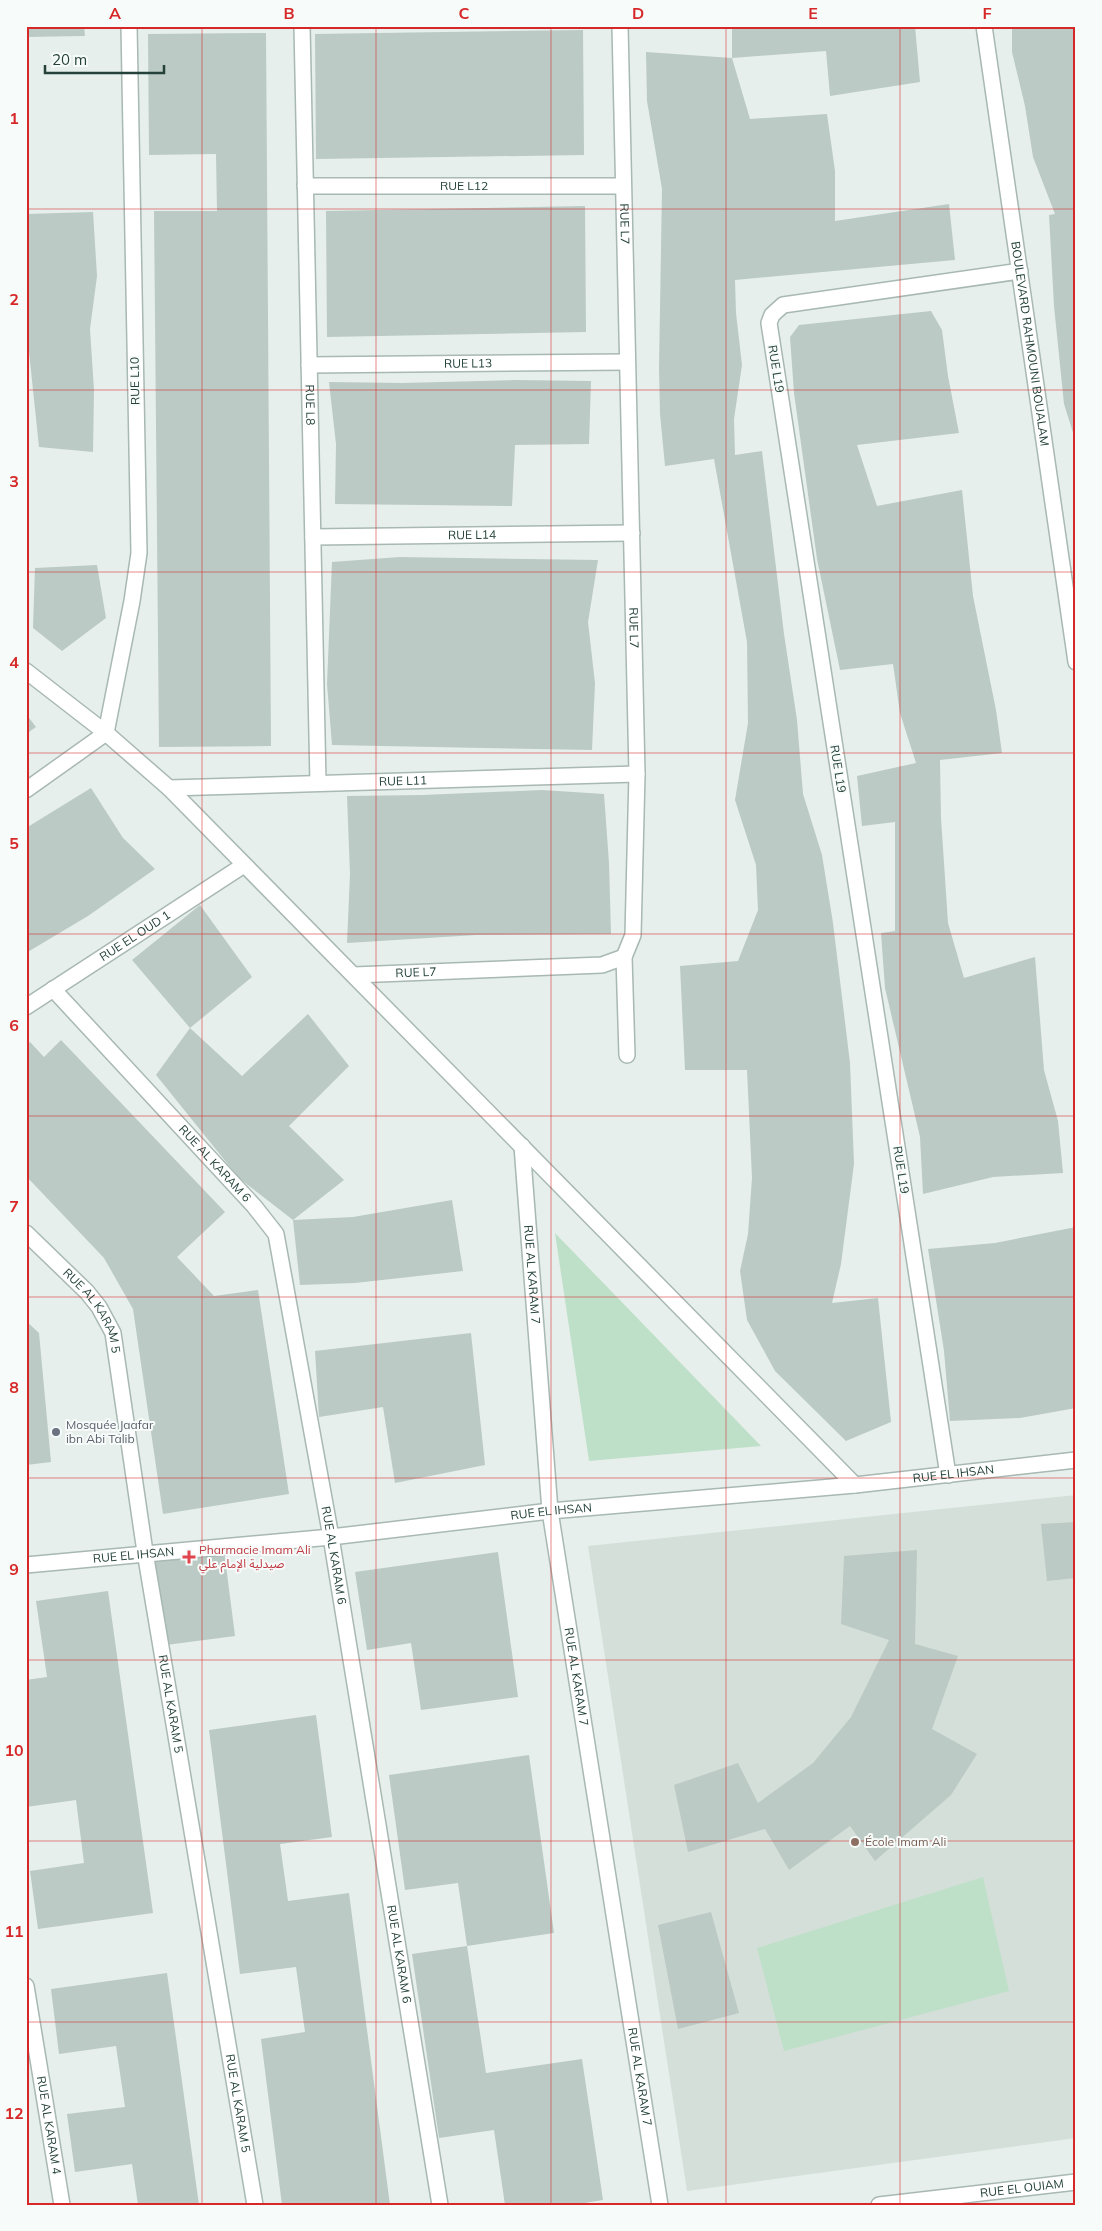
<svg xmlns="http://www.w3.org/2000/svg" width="1102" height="2231" viewBox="0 0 1102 2231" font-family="Mulish,'Noto Sans Arabic',sans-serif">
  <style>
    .built { fill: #d4dfda }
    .green { fill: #bfe0c8 }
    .building { fill: #bbcac4 }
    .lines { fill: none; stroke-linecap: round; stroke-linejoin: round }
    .minor-casing { stroke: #a8b8b2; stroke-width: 18 }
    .tertiary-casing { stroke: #a8b8b2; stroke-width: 18 }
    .minor { stroke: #fff; stroke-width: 15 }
    .tertiary { stroke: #fff; stroke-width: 15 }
    .grid { fill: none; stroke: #d62828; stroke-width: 1; stroke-opacity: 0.55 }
    .worship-dot { fill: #6b7280; stroke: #f7fbf9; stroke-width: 2 }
    .health-dot { fill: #e0444e; stroke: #f7fbf9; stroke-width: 2 }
    .education-dot { fill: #8d6e63; stroke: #f7fbf9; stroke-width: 2 }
    .labels { text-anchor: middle; stroke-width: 4; stroke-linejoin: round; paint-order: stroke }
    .street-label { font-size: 12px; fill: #24423a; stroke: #f7fbf9 }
    .worship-label { font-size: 12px; fill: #5b616d; stroke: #f7fbf9; text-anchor: start }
    .health-label { font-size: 12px; fill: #be3a42; stroke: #f7fbf9; text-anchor: start }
    .education-label { font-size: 12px; fill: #785e54; stroke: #f7fbf9; text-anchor: start }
    .neatline { fill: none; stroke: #d62828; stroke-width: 2 }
    .grid-label { font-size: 16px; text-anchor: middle; font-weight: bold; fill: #d62828 }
  </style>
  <rect width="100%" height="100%" fill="#e6efeb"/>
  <!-- built -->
  <path class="built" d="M 1076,1495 L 1076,2138 L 687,2191 L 588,1546 Z"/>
  <!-- green -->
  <path class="green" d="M 555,1233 L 761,1446 L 589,1461 Z
    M 983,1877 L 1009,1991 L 784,2051 L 757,1948 Z"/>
  <!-- building -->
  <path class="building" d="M 26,26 L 84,26 L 85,36 L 26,37 Z
    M 732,26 L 915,26 L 920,82 L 830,96 L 826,51 L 732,58 L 750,119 L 827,114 L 835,171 L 835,221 L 949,204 L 955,260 L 735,280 L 736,313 L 742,365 L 734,419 L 735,455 L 762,451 L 784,634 L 797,720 L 803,794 L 822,855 L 833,923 L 850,1063 L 854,1164 L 841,1264 L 832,1303 L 878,1298 L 891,1422 L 846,1441 L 775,1371 L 747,1320 L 740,1271 L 748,1234 L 752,1178 L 747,1070 L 685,1070 L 680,966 L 738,961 L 758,910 L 756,865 L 735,800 L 748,723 L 747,642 L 714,459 L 665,466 L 660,414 L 659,368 L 662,189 L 647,101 L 646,52 L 732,58 Z
    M 1012,26 L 1076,26 L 1075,439 L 1064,404 L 1054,306 L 1049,215 L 1055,214 L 1033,157 L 1025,106 L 1012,52 Z
    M 583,30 L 584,155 L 316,159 L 315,34 Z
    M 266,33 L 271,746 L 159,747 L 154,211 L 217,211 L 216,154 L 149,155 L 148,34 Z
    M 585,206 L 586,332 L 327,337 L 326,211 Z
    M 93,212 L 97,276 L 90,329 L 94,390 L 93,452 L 39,447 L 26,323 L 29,274 L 27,214 Z
    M 931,311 L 942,330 L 948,376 L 959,433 L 857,445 L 877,506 L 962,490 L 973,596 L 996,710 L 1002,753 L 940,760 L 941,818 L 948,923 L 964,978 L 1035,957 L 1044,1070 L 1058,1121 L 1063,1173 L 993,1177 L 923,1194 L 920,1137 L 885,988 L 881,933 L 895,931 L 895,822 L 862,826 L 857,776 L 916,763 L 900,713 L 893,664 L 840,670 L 817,559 L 794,393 L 790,337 L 799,325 Z
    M 517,380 L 591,381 L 589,444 L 515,445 L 512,506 L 335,504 L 336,444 L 329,382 L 402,383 Z
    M 400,557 L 598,560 L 588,622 L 595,683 L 592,750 L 332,745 L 327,684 L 332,562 Z
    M 97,565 L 106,618 L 62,651 L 33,628 L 35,568 Z
    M 26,714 L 36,727 L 26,734 Z
    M 91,788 L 123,838 L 155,869 L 88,916 L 26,953 L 26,828 Z
    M 542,790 L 604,794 L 609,863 L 611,934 L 476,935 L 347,943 L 350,874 L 347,796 L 423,795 Z
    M 200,905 L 252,977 L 190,1028 L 132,960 Z
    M 308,1014 L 349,1066 L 289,1126 L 344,1180 L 293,1220 L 239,1178 L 156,1075 L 190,1028 L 242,1076 Z
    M 61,1040 L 225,1212 L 177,1257 L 214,1296 L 258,1290 L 289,1494 L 163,1514 L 133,1309 L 104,1258 L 26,1176 L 26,1045 L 30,1042 L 44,1057 Z
    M 452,1200 L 463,1271 L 355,1283 L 300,1285 L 293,1220 L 353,1217 Z
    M 1076,1227 L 1076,1408 L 1020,1418 L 950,1421 L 944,1351 L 928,1249 L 995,1243 Z
    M 26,1321 L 39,1333 L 51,1462 L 26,1465 Z
    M 471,1333 L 485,1465 L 395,1483 L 383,1407 L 319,1417 L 315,1351 Z
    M 1076,1522 L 1076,1578 L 1047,1581 L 1041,1524 Z
    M 224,1550 L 235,1636 L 166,1645 L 155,1559 Z
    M 917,1550 L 915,1644 L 958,1656 L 932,1729 L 977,1754 L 951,1795 L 875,1861 L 850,1826 L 789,1870 L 765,1829 L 688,1852 L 674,1785 L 738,1763 L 758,1803 L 813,1763 L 851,1717 L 889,1640 L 841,1624 L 844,1556 Z
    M 498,1552 L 518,1697 L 421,1710 L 411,1643 L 367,1650 L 355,1572 Z
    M 108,1591 L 153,1913 L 38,1929 L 30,1871 L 84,1863 L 76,1800 L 26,1807 L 26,1680 L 47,1677 L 36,1601 Z
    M 316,1715 L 332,1837 L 280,1844 L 288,1901 L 349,1893 L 390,2205 L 282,2205 L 261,2039 L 305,2032 L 296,1967 L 240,1974 L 209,1730 Z
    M 529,1755 L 554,1933 L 467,1946 L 458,1883 L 405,1890 L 389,1775 Z
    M 711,1912 L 739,2013 L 678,2029 L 658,1925 Z
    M 467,1946 L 486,2073 L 582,2059 L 603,2200 L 572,2205 L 505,2205 L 494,2130 L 439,2138 L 412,1954 Z
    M 167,1973 L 176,2038 L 199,2205 L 138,2205 L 132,2164 L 75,2172 L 67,2114 L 125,2107 L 116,2046 L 59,2054 L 51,1989 Z"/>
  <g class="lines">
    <defs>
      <g id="minor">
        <path id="s1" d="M 302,26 L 318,783"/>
        <path id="s2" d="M 620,26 L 637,774 L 633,935 L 624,957 L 627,1055"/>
        <path id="s3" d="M 305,186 L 623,186"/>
        <path id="s4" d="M 309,365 L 627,362"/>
        <path id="s5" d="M 313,537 L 632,533"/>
        <path d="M 26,671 L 106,733 L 169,788 L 855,1485"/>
        <path id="s6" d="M 169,788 L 637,774"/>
        <path d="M 26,790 L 106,733 L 132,601 L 139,553 L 129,26"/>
        <path id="s7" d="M 354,975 L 602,965 L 624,957"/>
        <path id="s8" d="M 53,989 L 254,1206 L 276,1234 L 331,1537 L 440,2205"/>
        <path id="s9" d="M 26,1007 L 244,865"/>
        <path id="s10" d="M 522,1146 L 550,1511 L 660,2205"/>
        <path id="s11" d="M 26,1233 L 87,1292 L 99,1307 L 113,1333 L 145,1552 L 255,2205"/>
        <path d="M 948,1475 L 769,323 L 772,315 L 783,305 L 1020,271"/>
        <path id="s12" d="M 26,1565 L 331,1537 L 550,1511 L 855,1485 L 1076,1460"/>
        <path id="s13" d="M 26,1986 L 62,2205"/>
        <path id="s14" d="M 879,2205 L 1076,2182"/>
      </g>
      <g id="tertiary">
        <path id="s15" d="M 984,26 L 1076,662"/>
      </g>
    </defs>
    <!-- minor casing -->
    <use href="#minor" class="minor-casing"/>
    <!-- tertiary casing -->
    <use href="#tertiary" class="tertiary-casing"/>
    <!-- minor -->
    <use href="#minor" class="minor"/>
    <!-- tertiary -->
    <use href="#tertiary" class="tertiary"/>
  </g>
  <!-- grid -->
  <path class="grid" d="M 202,26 L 202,2205M 376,26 L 376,2205M 551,26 L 551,2205M 726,26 L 726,2205M 900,26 L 900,2205M 26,209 L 1076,209M 26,390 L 1076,390M 26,572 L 1076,572M 26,753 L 1076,753M 26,934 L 1076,934M 26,1116 L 1076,1116M 26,1297 L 1076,1297M 26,1478 L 1076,1478M 26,1660 L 1076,1660M 26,1841 L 1076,1841M 26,2022 L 1076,2022"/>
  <!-- markers -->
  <circle class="worship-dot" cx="56" cy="1432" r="5"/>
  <path class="health-dot" d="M186.5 1549.5h5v5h5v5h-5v5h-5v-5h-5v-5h5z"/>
  <circle class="education-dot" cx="855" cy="1842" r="5"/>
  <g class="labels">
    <!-- street labels -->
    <g class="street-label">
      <text dy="4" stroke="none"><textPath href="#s3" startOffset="159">RUE L12</textPath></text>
      <text dy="4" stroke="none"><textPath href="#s2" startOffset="198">RUE L7</textPath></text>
      <text dy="4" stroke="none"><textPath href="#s15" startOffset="321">BOULEVARD RAHMOUNI BOUALAM</textPath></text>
      <text dy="4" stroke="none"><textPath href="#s4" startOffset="159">RUE L13</textPath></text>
      <text transform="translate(776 369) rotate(81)" y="4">RUE L19</text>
      <text transform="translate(135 381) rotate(-91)" y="4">RUE L10</text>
      <text dy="4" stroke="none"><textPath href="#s1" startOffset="379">RUE L8</textPath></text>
      <text dy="4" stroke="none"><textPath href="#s5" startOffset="159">RUE L14</textPath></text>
      <text dy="4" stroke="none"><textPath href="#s2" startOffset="602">RUE L7</textPath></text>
      <text transform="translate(838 769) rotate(81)" y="4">RUE L19</text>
      <text dy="4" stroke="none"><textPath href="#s6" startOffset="234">RUE L11</textPath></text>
      <text dy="4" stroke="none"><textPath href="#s9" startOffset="130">RUE EL OUD 1</textPath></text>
      <text dy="4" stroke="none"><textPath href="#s7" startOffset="62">RUE L7</textPath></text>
      <text dy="4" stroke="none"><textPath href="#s8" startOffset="238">RUE AL KARAM 6</textPath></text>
      <text transform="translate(901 1170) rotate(81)" y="4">RUE L19</text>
      <text dy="4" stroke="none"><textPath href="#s10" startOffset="129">RUE AL KARAM 7</textPath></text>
      <text dy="4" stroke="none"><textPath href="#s11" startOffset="104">RUE AL KARAM 5</textPath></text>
      <text dy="4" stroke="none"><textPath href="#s12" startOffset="932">RUE EL IHSAN</textPath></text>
      <text dy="4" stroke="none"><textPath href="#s12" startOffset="528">RUE EL IHSAN</textPath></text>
      <text dy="4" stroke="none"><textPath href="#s12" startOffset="108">RUE EL IHSAN</textPath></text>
      <text dy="4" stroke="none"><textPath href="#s8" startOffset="658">RUE AL KARAM 6</textPath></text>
      <text dy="4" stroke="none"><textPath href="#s10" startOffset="534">RUE AL KARAM 7</textPath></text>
      <text dy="4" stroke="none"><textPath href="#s11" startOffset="509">RUE AL KARAM 5</textPath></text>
      <text dy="4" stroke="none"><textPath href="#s8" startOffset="1062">RUE AL KARAM 6</textPath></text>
      <text dy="4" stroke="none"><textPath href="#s10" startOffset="939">RUE AL KARAM 7</textPath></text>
      <text dy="4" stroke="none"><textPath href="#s11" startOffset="914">RUE AL KARAM 5</textPath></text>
      <text dy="4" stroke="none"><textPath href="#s13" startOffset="141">RUE AL KARAM 4</textPath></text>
      <text dy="4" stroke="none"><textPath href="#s14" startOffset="144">RUE EL OUIAM</textPath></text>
    </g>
    <!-- worship labels -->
    <g class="worship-label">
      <text x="66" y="1429">Mosquée Jaafar<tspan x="66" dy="14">ibn Abi Talib</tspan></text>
    </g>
    <!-- health labels -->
    <g class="health-label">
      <text x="199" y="1554">Pharmacie Imam Ali<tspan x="199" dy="14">صيدلية الإمام علي</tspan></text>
    </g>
    <!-- education labels -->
    <g class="education-label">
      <text x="865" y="1846">École Imam Ali</text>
    </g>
  </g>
  <!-- border -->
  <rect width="1102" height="2231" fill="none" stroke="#f7fbf9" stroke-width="55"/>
  <!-- scale -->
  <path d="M45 65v8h119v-8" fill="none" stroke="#24423a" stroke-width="2.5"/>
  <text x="52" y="65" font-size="15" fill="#24423a" stroke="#f7fbf9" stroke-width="4" paint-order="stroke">20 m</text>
  <rect x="28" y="28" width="1046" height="2176" class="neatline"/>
  <g class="grid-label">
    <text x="115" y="19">A</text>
    <text x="289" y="19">B</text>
    <text x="464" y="19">C</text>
    <text x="638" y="19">D</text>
    <text x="813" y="19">E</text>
    <text x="987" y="19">F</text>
    <text x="14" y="124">1</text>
    <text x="14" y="305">2</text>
    <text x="14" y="487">3</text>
    <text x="14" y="668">4</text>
    <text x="14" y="849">5</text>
    <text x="14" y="1031">6</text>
    <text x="14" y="1212">7</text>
    <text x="14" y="1393">8</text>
    <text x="14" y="1575">9</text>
    <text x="14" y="1756">10</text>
    <text x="14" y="1937">11</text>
    <text x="14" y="2119">12</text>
  </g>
</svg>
